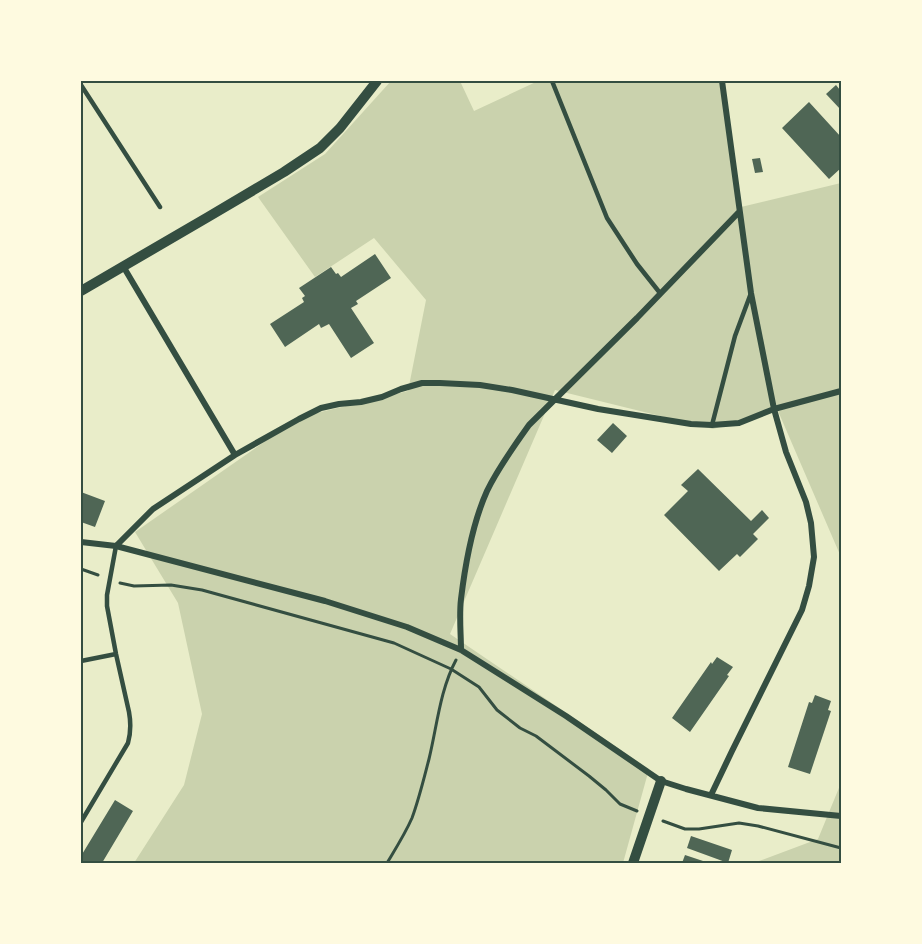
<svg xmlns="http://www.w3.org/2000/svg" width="922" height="944" viewBox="0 0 922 944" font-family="'Golos Text',sans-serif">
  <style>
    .green { fill: #cad2ad }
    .building { fill: #4f6655 }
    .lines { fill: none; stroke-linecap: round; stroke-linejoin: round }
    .path { stroke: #344e41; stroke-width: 3 }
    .service { stroke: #344e41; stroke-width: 4.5 }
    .minor { stroke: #344e41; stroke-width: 6 }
    .tertiary { stroke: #344e41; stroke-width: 10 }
    .neatline { fill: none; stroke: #344e41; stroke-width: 2 }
  </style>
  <rect width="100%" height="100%" fill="#e9edc9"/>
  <!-- green -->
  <path class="green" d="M 391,81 L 460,81 L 474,111 L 538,81 L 719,81 L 741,207 L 841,183 L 841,557 L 778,411 L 713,429 L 555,390 L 450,634 L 649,769 L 623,863 L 134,863 L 184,785 L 202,714 L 178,603 L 135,532 L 300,417 L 408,391 L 426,300 L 374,238 L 315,277 L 258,197 L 325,154 Z
    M 841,783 L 841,863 L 763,863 L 759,861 L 818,839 Z"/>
  <!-- building -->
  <path class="building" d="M 836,85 L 840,90 L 841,89 L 841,110 L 826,94 Z
    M 809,102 L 841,137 L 841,168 L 829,179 L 782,128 Z
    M 760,158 L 763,172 L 755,173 L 752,159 Z
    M 375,254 L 391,278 L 356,301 L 358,304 L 351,308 L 374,343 L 351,358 L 329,324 L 321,328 L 319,324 L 285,347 L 270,324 L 304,302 L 302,298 L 305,296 L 299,288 L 331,267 L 336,274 L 338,273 L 341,277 Z
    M 613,423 L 627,436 L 612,453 L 597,440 Z
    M 698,469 L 751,521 L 762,510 L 769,518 L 753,534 L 758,539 L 740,557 L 737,554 L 719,571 L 664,515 L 688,491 L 681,485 Z
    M 81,492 L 105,501 L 95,527 L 81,522 Z
    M 717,657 L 733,667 L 727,675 L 729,676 L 690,732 L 672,718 L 711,662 L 712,664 Z
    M 815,695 L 831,701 L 828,710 L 831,711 L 810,774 L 788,767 L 809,702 L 812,703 Z
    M 115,800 L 133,811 L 102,863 L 81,863 L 81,856 Z
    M 691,836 L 732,850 L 728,863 L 687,848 Z
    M 685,855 L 709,863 L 682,863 Z"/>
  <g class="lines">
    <!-- path -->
    <path class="path" d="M 81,569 L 98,575
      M 120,583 L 134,586 L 171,585 L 202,590 L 394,643 L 451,669 L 479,687 L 497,710 L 520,728 L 536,736 L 589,776 L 606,790 L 620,804 L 637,811
      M 663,821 L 685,829 L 699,829 L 739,823 L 758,826 L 841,848
      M 387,863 C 396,848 405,834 412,818 C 419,799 424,778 429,759 C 437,726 440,690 456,660"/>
    <!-- service -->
    <path class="service" d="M 552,81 L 607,218 L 637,264 L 660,293
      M 81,85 L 160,207
      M 712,425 L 735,336 L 751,293
      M 81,661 L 116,654
      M 81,822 L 128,743 C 131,732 131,723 129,712 L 116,654 L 107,606 L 107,595 L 116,546"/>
    <!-- minor -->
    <path class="minor" d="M 123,266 L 235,455
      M 81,542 L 116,546 L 325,601 L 407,627 L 461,650 L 566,716 L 661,781 L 686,789 L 758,808 L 841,816
      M 116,546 L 153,509 L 235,455 L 299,419 L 321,408 L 339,404 L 361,402 L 382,397 L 401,389 L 422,383 L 440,383 L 480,385 L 512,390 L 598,409 L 691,424 L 712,425 L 739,423 L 774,409 L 841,391
      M 461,650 C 461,634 459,616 461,599 C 465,566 473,522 487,491 C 498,468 514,446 529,425 L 637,318 L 739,212
      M 711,795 L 732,751 L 802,610 L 809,586 L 814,557 L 811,523 L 806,502 L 786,452 L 774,409 L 751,293 L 722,81"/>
    <!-- tertiary -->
    <path class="tertiary" d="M 81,291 L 208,217 L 284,172 L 320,148 L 340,128 L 377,81
      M 633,863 L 661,781"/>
  </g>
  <!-- border -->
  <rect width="922" height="944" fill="none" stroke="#fefae0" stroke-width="165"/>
  <rect x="82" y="82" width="758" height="780" class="neatline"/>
</svg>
